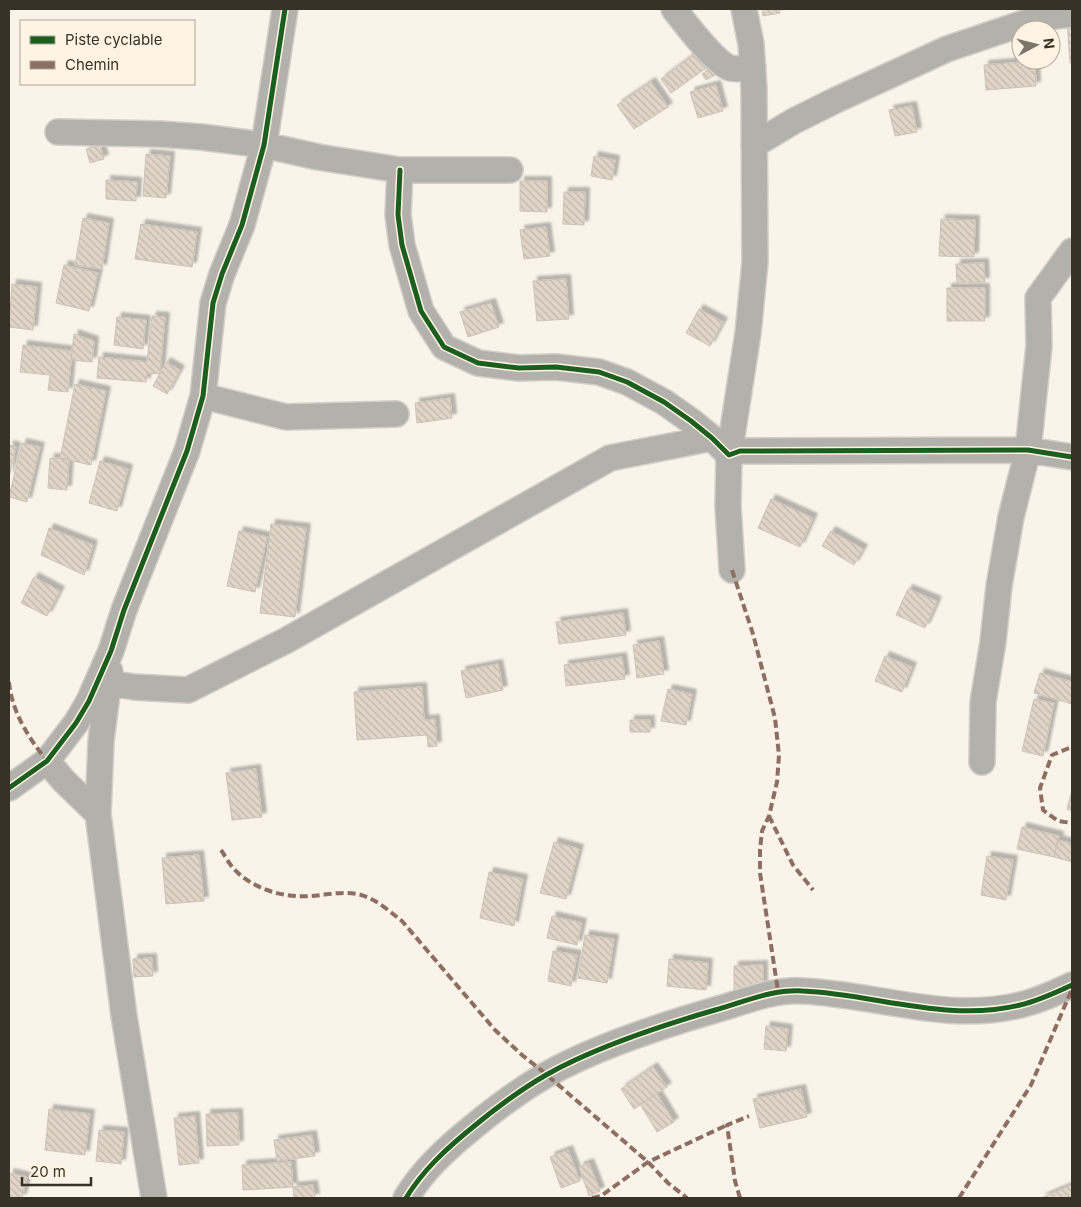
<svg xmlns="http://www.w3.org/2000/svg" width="1081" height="1207" viewBox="0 0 1081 1207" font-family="Inter,sans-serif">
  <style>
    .building { fill: url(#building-back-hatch); stroke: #cac3ba; filter: url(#shadow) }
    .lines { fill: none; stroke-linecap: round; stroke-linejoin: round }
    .minor-casing { stroke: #d4cfc8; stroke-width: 28 }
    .minor { stroke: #b2b1ac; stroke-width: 25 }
    .quiet { stroke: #8d6e63; stroke-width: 4; stroke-dasharray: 8 4; stroke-linecap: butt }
    .cycleway-casing { stroke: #fff4e3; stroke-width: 8 }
    .cycleway { stroke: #1b5e20; stroke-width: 5 }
  </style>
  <defs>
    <pattern id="building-back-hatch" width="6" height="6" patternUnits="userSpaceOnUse" patternTransform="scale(1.25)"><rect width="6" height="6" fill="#e0d5c7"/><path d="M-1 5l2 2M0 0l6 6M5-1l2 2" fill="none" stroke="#c1b7ab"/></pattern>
    <filter id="shadow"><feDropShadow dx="4.5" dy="-4.5" stdDeviation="1" flood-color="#0004"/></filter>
  </defs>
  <rect width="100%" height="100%" fill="#f9f3e9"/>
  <!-- building -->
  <path class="building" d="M 762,9 L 779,9 L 780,13 L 763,16 Z
    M 1072,20 L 1072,62 L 1070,63 L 1067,21 Z
    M 702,49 L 713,63 L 671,93 L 661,79 Z
    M 1035,61 L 1036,86 L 986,90 L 984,65 Z
    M 712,67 L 717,74 L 706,80 L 702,74 Z
    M 651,82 L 668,107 L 634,129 L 617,105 Z
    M 716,85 L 723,111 L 698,118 L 690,92 Z
    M 912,106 L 917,132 L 895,136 L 889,110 Z
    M 100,145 L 104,159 L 90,163 L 86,149 Z
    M 146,154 L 170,156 L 166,198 L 143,196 Z
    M 594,156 L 615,160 L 612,180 L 591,176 Z
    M 106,180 L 137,182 L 136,201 L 106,199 Z
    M 520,181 L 547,181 L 547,212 L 520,211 Z
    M 564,192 L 585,192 L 584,225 L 563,224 Z
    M 83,218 L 109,223 L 102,269 L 75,265 Z
    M 941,219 L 975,220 L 974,257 L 939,256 Z
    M 141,224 L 197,232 L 192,267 L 135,259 Z
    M 546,227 L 550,256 L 524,259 L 520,230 Z
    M 984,263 L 985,282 L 957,283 L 956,264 Z
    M 64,265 L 98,273 L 89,311 L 56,303 Z
    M 566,279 L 569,319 L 537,321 L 533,281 Z
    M 12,284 L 37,287 L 33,330 L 9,327 Z
    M 947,288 L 985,288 L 985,321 L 947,321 Z
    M 491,303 L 499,327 L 468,337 L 460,312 Z
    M 699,309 L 723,322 L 710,346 L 686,333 Z
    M 152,316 L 165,317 L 160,374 L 147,373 L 146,382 L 97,378 L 99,357 L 147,362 Z
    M 117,317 L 146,320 L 143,349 L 114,345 Z
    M 74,334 L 94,341 L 92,362 L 71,360 Z
    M 23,345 L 72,351 L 68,392 L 48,390 L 50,375 L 20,372 Z
    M 166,362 L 180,370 L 167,394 L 153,386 Z
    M 75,384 L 106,391 L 91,465 L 60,458 Z
    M 450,398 L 452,418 L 417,423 L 415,403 Z
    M 22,443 L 40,447 L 27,502 L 9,497 Z
    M 9,445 L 16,447 L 9,477 Z
    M 50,458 L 69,459 L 67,490 L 48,488 Z
    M 100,461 L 128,469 L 117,511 L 89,503 Z
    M 771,499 L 813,518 L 800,547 L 758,528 Z
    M 271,524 L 306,528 L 295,617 L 260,613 Z
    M 49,528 L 93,545 L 84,575 L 41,555 Z
    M 239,531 L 267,537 L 255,592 L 227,586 Z
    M 831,531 L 863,549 L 854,565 L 822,546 Z
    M 34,577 L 60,591 L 47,616 L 21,603 Z
    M 908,589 L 937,601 L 925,628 L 896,615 Z
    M 623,613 L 626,635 L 559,644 L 556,622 Z
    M 659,641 L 664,674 L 637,678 L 633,645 Z
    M 885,656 L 912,667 L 902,692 L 875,681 Z
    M 622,657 L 625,679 L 566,686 L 564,665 Z
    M 498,664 L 503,690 L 466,698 L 461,671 Z
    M 1040,673 L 1072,682 L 1072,704 L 1034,693 Z
    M 422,687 L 424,720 L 435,719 L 437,746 L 428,747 L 427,735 L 357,740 L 354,692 Z
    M 668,689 L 692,694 L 686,725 L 661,721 Z
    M 1034,699 L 1054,703 L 1043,756 L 1022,751 Z
    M 630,720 L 650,720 L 650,732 L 630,732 Z
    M 256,769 L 262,817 L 232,820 L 226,773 Z
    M 1072,790 L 1072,811 L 1067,809 Z
    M 1022,827 L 1059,836 L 1054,857 L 1017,849 Z
    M 1058,840 L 1072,844 L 1072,862 L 1054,857 Z
    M 554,842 L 579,849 L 566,899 L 540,893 Z
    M 199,855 L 204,901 L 166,904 L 162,858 Z
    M 987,856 L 1013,860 L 1006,900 L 981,895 Z
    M 489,872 L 523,879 L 514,926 L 480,918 Z
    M 552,916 L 582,923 L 577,945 L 547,938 Z
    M 585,935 L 614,939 L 607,983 L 578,978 Z
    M 553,951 L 577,955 L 571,986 L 548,981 Z
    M 152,958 L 153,976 L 134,977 L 133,959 Z
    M 669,959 L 708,963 L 706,990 L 667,986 Z
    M 763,965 L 763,991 L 734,991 L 734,966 Z
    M 766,1026 L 788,1029 L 786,1051 L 764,1049 Z
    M 653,1067 L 667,1087 L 634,1109 L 621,1089 Z
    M 801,1089 L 807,1117 L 760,1128 L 753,1099 Z
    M 657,1094 L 674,1122 L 657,1132 L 640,1104 Z
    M 49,1109 L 90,1114 L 85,1155 L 45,1150 Z
    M 238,1113 L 239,1145 L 207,1146 L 206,1114 Z
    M 195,1116 L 199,1163 L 179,1165 L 174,1118 Z
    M 99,1130 L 124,1132 L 121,1164 L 96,1161 Z
    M 312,1135 L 315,1156 L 277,1161 L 274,1140 Z
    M 568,1150 L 580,1181 L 561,1188 L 550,1157 Z
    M 291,1162 L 293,1187 L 243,1190 L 242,1165 Z
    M 589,1163 L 600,1191 L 589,1196 L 579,1167 Z
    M 9,1173 L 27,1177 L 22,1198 L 9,1198 Z
    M 313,1185 L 315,1198 L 294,1198 L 293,1187 Z
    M 1072,1185 L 1072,1198 L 1041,1198 Z"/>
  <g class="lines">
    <defs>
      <path id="minor" d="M 674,9 C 685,23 714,62 730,68 C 738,70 746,68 753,67
        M 58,132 L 159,134 L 201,137 L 264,145 L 318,157 L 400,170 L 510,170
        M 754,145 L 794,121 L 834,101 L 947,49 L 1039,18 L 1072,14
        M 400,170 L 398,215 L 402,245 L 421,311 L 444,347 L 478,363 L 519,368 L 556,367 L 599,372 L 627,382 L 664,402 L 691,421 L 712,438 L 729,455 L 740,451 L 1028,450 L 1072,457
        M 203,396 L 286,417 L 396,414
        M 732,570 L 728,506 L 729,455 L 748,333 L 755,262 L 754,89 L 751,44 L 744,9
        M 110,671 L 101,741 L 98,814 L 124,1016 L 154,1198
        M 109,683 L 134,687 L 188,690 L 287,640 L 610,458 L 712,438
        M 47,761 L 63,780 L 98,814
        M 982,762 L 983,702 L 993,642 L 999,586 L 1011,517 L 1028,450 L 1039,346 L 1038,298 L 1072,251
        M 9,788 L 47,761 L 76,723 L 89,701 L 111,651 L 124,610 L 187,451 L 203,396 L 213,303 L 222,274 L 242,225 L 264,145 L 285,9
        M 406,1198 C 423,1170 447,1148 473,1127 C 496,1108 520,1090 546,1075 C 595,1047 660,1026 715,1010 C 744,1002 772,989 803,991 C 874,994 948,1023 1020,1005 C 1038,1001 1055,993 1072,985"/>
    </defs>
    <!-- minor casing -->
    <use href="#minor" class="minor-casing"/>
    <!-- minor -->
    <use href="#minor" class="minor"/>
    <!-- quiet -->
    <path class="quiet" d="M 732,570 L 753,634 L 775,718 L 779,755 L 777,782 L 769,816 L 762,831 L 760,850 L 760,873 L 778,991
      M 9,682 C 12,712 28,737 47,761
      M 1069,748 L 1052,755 L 1040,788 L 1043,810 L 1058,821 L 1072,823
      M 769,816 L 793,865 L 813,890
      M 221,850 C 226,857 230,866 237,872 C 256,890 285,898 311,896 C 326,895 342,891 357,894 C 374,897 389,911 402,921 L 495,1030 L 522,1055 L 541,1070 L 648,1162 L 668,1183 L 687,1198
      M 592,1198 L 601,1196 L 648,1162 L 727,1125
      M 740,1198 L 735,1181 L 727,1125 L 749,1116
      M 959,1198 L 1031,1085 L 1072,989"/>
    <defs>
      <path id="cycleway" d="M 400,170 L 398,215 L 402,245 L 421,311 L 444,347 L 478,363 L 519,368 L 556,367 L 599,372 L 627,382 L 664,402 L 691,421 L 712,438 L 729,455 L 740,451 L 1028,450 L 1072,457
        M 9,788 L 47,761 L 76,723 L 89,701 L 111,651 L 124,610 L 187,451 L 203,396 L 213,303 L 222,274 L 242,225 L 264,145 L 285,9
        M 406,1198 C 423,1170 447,1148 473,1127 C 496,1108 520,1090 546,1075 C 595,1047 660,1026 715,1010 C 744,1002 772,989 803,991 C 874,994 948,1023 1020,1005 C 1038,1001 1055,993 1072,985"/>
    </defs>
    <!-- cycleway casing -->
    <use href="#cycleway" class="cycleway-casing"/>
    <!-- cycleway -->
    <use href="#cycleway" class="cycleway"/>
  </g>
  <!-- border -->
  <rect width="1081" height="1207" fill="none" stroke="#373126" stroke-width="20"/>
  <!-- legend -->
  <rect x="20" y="20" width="175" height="65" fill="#fff4e3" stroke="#afa697"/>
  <rect x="30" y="36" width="25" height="8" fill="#1b5e20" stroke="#afa697"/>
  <text x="65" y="45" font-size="15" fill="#373126">Piste cyclable</text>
  <rect x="30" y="61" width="25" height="8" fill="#8d6e63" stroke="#afa697"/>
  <text x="65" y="70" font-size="15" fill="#373126">Chemin</text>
  <!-- north arrow -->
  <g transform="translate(1036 45) rotate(83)"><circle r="24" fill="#fff4e3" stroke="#afa697"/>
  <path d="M0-4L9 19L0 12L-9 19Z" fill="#7b756a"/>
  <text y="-8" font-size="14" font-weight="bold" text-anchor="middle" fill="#373126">N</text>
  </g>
  <!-- scale -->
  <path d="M22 1177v8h69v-8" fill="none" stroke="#373126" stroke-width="2.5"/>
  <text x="30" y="1177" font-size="15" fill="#373126" stroke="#fff4e3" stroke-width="4" paint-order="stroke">20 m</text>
</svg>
